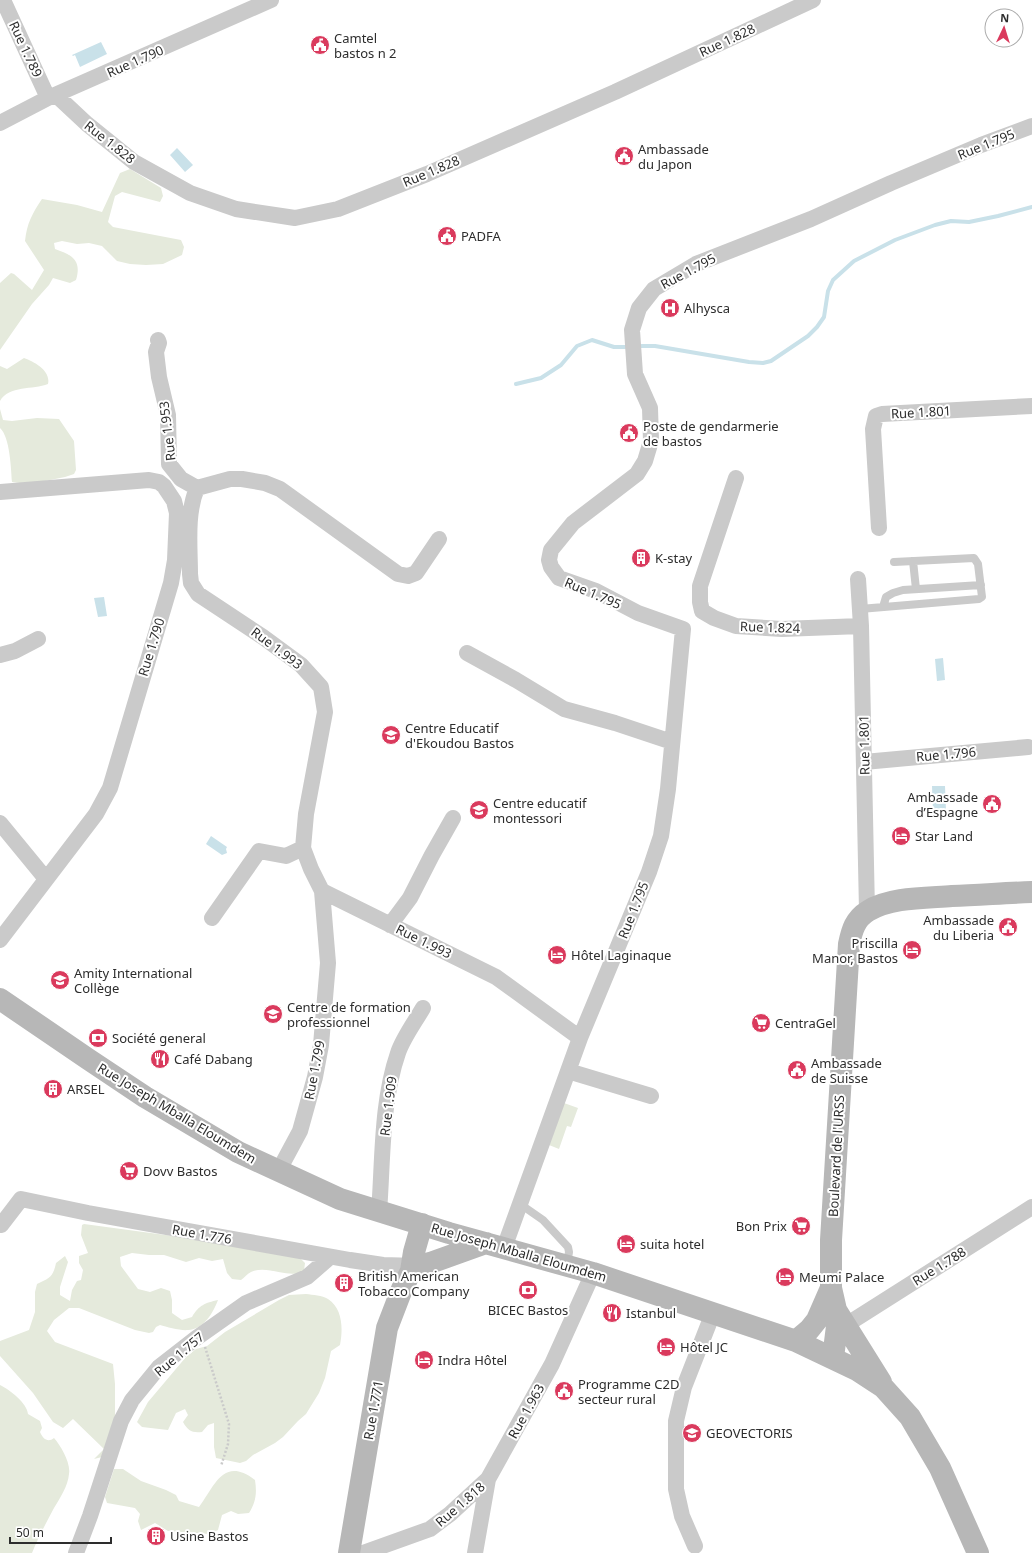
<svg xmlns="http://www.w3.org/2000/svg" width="1032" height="1553" viewBox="0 0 1032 1553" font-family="'Noto Sans',sans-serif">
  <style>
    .green { fill: #e5eadc }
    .water { fill: #c9e1e9 }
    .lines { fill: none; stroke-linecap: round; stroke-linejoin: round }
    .stream { stroke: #c9e1e9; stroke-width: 4 }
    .path { stroke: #cacaca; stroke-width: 2.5; stroke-dasharray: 2 2; stroke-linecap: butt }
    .lane { stroke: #cacaca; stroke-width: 8 }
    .street { stroke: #cacaca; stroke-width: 16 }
    .secondary { stroke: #b7b7b7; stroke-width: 22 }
    .labels { text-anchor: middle; stroke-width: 4; stroke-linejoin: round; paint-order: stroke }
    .poi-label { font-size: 13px; fill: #2d2d2d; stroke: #fff; text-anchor: start }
    .street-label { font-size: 13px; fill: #2d2d2d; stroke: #fff }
  </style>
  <rect width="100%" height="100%" fill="#fff"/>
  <!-- green -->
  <path class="green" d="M 130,169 L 161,188 L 163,196 L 160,202 L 122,192 L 115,196 L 108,222 L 113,227 L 181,240 L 184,247 L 182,255 L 163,264 L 146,265 L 130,264 L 117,261 L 102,246 L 89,243 L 77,244 L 62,241 L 54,243 L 55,249 C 72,255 82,260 76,280 L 70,283 L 53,278 L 49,285 L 32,304 L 0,350 L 0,283 L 11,273 L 14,274 L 32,290 L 44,270 L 25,241 C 27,223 32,214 42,199 L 77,205 L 102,212 L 120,173 Z
    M 24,358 C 35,362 51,371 48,384 C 33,390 9,385 0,401 L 0,366 L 7,369 Z
    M 0,409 L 3,420 L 12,421 L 37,418 L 59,419 L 74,441 L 76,470 L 74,474 L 65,477 L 40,482 L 20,483 L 12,482 C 11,468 10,437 0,428 Z
    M 564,1103 L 578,1108 L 571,1127 L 567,1126 L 559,1149 L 549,1145 Z
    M 84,1224 L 173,1236 L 300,1258 L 305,1263 L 304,1271 C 288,1280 268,1264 251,1272 C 247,1274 244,1278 241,1280 L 232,1279 L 227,1273 L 223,1259 L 212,1261 L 199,1258 L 186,1262 L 164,1255 L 149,1255 L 132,1253 L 120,1257 L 121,1266 L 138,1289 L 150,1292 L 161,1288 L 170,1291 L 172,1300 L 172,1313 L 182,1320 L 192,1317 C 199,1305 205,1303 218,1300 C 213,1313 204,1329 188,1330 C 181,1331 167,1327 160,1325 L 156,1327 L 153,1332 L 149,1333 L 135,1330 L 79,1308 L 69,1308 L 54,1320 L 47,1331 L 55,1342 L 113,1364 L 115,1384 L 115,1421 L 102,1457 L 94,1459 L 104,1449 L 73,1419 L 63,1428 L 53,1422 L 33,1393 L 0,1356 L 0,1341 L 29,1330 L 35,1312 L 35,1292 L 37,1284 C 50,1278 53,1277 56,1263 L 65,1256 L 68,1262 L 60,1287 L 60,1295 L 70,1301 L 72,1290 L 77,1281 L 81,1280 L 83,1270 L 79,1263 L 79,1256 L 88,1253 L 81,1235 L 82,1225 Z
    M 306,1294 C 313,1295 322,1295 328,1299 C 343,1309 343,1329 340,1345 L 331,1351 L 325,1378 L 319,1393 L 306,1414 L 298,1421 L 283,1437 L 275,1443 L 253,1455 L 246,1461 L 240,1463 L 216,1458 L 214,1447 L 214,1423 L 208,1425 L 202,1432 C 192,1433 188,1431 183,1422 L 188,1415 L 185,1409 L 176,1413 L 168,1430 L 142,1427 L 137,1422 L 148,1402 L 186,1357 L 196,1349 L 207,1346 L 225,1332 L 279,1300 L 289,1295 Z
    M 0,1385 C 10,1390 27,1403 28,1414 L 40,1421 L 42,1428 L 40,1432 C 43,1439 48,1443 54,1438 C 61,1446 71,1463 69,1474 C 68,1486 60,1498 54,1508 C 46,1523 38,1538 32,1553 L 0,1553 Z
    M 114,1469 L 123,1469 L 141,1481 L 166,1490 L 176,1495 L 179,1501 L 199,1507 C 215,1486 223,1456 255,1480 C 257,1493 256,1502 249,1513 L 238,1514 L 231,1511 L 222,1515 L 218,1530 L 209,1534 L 168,1531 L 155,1523 L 141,1530 L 138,1521 L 140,1514 L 135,1508 L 107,1503 L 105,1497 Z"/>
  <!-- water -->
  <path class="water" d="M 101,42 L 107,54 L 80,67 L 75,55 L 73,56 L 72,55 Z
    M 177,148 L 193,165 L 185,172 L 170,155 Z
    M 104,597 L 107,616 L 98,617 L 94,598 Z
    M 943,658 L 945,680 L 937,681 L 935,659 Z
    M 932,786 L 945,786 L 946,811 L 933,812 Z
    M 211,836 L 227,847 L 226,849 L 227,853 L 222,855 L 206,844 Z"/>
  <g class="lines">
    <!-- stream -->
    <path class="stream" d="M 637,346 L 655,346 L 749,362 L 763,363 L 771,361 L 808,336 L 817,327 L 824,317 L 828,291 L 833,280 L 854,261 L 895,240 L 935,225 L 951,221 L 969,222 L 998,216 L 1032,207
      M 516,384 L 541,378 L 561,365 L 577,346 L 592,340 L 614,347 L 630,347"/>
    <!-- path -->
    <path class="path" d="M 205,1347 L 229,1424 L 228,1444 L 221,1466"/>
    <!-- lane -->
    <path class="lane" d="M 913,561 L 916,589
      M 883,607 L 886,597 L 893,593 L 903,590 L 981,585
      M 860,609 L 979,599 L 982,597 L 978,564 L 974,558 L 894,562
      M 520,1204 L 543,1220 L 568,1247 L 569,1252 L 567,1264"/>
    <!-- street -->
    <path class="street" d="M 3,0 L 48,98
      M 57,96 L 87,124 L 134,162 L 190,193 L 236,209 L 295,218 L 338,209 L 427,174 L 615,92 L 813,0
      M 0,123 L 48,98 L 271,0
      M 158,340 L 159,343 L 156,352 L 159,377 L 168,415 L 169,464 L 181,479 L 197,488
      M 736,478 L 700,586 L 700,602 L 702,611 L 714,618 L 736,626 L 782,629 L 861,626
      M 0,492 L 149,480 L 159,482 L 164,486 L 174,501 L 177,513 L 175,560 L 171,583 L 110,788 L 96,814 L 0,940
      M 879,528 L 873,429 L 876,416 L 882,414 L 1032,406
      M 439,539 L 416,573 L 408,576 L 398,574 L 280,489 L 265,483 L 242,479 L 230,479 L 197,488 C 186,514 190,547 190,574 L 191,583 L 198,594 L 263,637 L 301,665 L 321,687 L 325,712 L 306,814 L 303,848 L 311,869 L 322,891 L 496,977 L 580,1038
      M 858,579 L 861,626 L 867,911
      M 467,653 L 516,680 L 564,709 L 615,723 L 672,742
      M 0,655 L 15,651 L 38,639
      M 864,762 L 1028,747
      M 0,823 L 46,879
      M 212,918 L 259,851 L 286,856 L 303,848
      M 390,925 L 410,898 L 432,855 L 453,818
      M 568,1071 L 651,1096
      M 278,1172 L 300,1131 L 315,1077 L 321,1045 L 328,963 L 322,891
      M 379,1212 C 383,1160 381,1102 398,1053 C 403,1038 415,1022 423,1008
      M 1,1225 L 21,1199 L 88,1213 L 350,1260 L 383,1265 L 417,1266
      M 504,1248 L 580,1038 L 649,872 L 661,836 L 668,789 L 683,629 L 638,613 L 596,591 L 559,578 L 551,567 L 549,560 L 551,550 L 573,523 L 637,474 L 645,461 L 651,441 L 650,408 L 635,374 L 632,330 L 639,308 L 654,289 L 696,264 L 811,219 L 891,183 L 981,145 L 1032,126
      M 846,1325 L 1032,1207
      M 695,1546 L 682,1516 L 676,1489 L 676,1421 L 684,1387 L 713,1313
      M 76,1553 L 90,1516 L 121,1421 L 132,1400 L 159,1367 L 195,1339 L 246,1303 L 307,1277 L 330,1257
      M 363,1553 L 430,1529 L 450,1514 L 488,1479
      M 475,1553 L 488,1479 L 552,1364 L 593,1273"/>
    <!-- secondary -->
    <path class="secondary" d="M 0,999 L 88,1059 L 145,1097 L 238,1152 L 340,1199 L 449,1233 L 593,1273 L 796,1341 L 857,1370 L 883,1387 L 910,1417 L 940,1468 L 978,1553
      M 417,1266 L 430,1263 L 486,1243
      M 836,1310 L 881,1382
      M 796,1341 L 809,1330 L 817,1320 L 831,1288
      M 833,1358 L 837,1326 L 836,1310 L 831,1288 L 831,1240 L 849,944 C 852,930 855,919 868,911 C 890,897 926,898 952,896 C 979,895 1005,893 1032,892
      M 349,1553 L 387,1328 L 402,1289 L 411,1271 L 414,1252 L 422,1224"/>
  </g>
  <!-- icons -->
  <defs>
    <symbol id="civic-disc" viewBox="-11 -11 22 22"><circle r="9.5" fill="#da3a5d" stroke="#fff"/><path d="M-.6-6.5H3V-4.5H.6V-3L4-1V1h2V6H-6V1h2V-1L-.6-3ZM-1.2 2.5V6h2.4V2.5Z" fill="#fff"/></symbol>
    <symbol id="hospital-disc" viewBox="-11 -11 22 22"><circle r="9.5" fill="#da3a5d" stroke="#fff"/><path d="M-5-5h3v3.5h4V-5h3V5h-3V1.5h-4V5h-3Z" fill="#fff"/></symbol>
    <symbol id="building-disc" viewBox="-11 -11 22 22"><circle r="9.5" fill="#da3a5d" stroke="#fff"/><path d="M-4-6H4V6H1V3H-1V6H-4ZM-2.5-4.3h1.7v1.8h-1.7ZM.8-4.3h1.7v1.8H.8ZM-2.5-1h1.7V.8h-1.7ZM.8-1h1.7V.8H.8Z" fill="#fff"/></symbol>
    <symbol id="school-disc" viewBox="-11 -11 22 22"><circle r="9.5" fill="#da3a5d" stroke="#fff"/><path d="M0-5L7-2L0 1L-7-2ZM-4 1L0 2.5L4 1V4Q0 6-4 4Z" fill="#fff"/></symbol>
    <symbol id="hotel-disc" viewBox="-11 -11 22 22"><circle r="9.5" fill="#da3a5d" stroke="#fff"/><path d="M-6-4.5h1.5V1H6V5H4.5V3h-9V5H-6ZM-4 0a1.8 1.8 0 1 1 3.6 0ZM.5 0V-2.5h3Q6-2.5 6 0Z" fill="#fff"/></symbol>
    <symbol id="university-disc" viewBox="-11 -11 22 22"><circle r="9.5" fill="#da3a5d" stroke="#fff"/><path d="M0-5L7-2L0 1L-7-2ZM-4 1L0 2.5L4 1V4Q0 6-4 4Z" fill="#fff"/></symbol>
    <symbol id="supermarket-disc" viewBox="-11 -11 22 22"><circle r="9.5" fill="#da3a5d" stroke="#fff"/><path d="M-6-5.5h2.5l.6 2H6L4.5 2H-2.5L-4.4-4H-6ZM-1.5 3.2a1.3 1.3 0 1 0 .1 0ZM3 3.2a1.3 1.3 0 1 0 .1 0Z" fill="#fff"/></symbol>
    <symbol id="bank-disc" viewBox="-11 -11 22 22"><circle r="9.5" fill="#da3a5d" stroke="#fff"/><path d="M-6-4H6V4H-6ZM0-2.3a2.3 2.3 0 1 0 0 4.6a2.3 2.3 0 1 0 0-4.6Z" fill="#fff"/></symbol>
    <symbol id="restaurant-disc" viewBox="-11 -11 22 22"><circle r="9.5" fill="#da3a5d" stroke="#fff"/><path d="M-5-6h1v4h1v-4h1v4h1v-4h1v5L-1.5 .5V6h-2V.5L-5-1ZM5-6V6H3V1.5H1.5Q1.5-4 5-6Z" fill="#fff"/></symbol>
  </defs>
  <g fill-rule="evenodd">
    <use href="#civic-disc" x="309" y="34" width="22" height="22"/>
    <use href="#civic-disc" x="613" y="145" width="22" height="22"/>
    <use href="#civic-disc" x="436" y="225" width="22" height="22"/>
    <use href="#hospital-disc" x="659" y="297" width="22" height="22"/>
    <use href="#civic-disc" x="618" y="422" width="22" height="22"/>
    <use href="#building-disc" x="630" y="547" width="22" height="22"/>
    <use href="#school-disc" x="380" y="724" width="22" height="22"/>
    <use href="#civic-disc" x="981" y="793" width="22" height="22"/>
    <use href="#school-disc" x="468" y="799" width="22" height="22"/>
    <use href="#hotel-disc" x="890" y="825" width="22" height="22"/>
    <use href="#civic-disc" x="997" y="916" width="22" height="22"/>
    <use href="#hotel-disc" x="901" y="939" width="22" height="22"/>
    <use href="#hotel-disc" x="546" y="944" width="22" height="22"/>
    <use href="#school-disc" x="49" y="969" width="22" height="22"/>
    <use href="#university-disc" x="262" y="1003" width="22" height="22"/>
    <use href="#supermarket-disc" x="750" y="1012" width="22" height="22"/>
    <use href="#bank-disc" x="87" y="1027" width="22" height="22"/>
    <use href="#restaurant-disc" x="149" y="1048" width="22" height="22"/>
    <use href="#civic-disc" x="786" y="1059" width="22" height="22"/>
    <use href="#building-disc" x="42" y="1078" width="22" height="22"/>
    <use href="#supermarket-disc" x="118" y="1160" width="22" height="22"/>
    <use href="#supermarket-disc" x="790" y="1215" width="22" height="22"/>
    <use href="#hotel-disc" x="615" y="1233" width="22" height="22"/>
    <use href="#hotel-disc" x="774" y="1266" width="22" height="22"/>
    <use href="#building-disc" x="333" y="1272" width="22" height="22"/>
    <use href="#bank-disc" x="517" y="1279" width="22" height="22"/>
    <use href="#restaurant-disc" x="601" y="1302" width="22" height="22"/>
    <use href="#hotel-disc" x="655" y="1336" width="22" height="22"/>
    <use href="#hotel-disc" x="413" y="1349" width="22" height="22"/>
    <use href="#civic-disc" x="553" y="1380" width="22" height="22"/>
    <use href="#university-disc" x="681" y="1422" width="22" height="22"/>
    <use href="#building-disc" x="145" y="1525" width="22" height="22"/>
  </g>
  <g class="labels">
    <!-- poi labels -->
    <g class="poi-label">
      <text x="334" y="43">Camtel<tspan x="334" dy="15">bastos n 2</tspan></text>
      <text x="638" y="154">Ambassade<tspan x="638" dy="15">du Japon</tspan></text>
      <text x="461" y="241">PADFA</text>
      <text x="684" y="313">Alhysca</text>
      <text x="643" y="431">Poste de gendarmerie<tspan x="643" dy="15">de bastos</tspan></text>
      <text x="655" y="563">K-stay</text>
      <text x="405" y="733">Centre Educatif<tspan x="405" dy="15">d'Ekoudou Bastos</tspan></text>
      <text x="978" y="802" text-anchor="end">Ambassade<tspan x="978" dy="15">d’Espagne</tspan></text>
      <text x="493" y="808">Centre educatif<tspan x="493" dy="15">montessori</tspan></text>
      <text x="915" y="841">Star Land</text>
      <text x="994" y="925" text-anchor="end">Ambassade<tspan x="994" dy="15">du Liberia</tspan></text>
      <text x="898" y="948" text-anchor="end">Priscilla<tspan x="898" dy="15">Manor, Bastos</tspan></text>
      <text x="571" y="960">Hôtel Laginaque</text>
      <text x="74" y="978">Amity International<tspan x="74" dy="15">Collège</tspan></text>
      <text x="287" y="1012">Centre de formation<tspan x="287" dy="15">professionnel</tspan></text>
      <text x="775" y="1028">CentraGel</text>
      <text x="112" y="1043">Société general</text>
      <text x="174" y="1064">Café Dabang</text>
      <text x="811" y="1068">Ambassade<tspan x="811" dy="15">de Suisse</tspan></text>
      <text x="67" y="1094">ARSEL</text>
      <text x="143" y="1176">Dovv Bastos</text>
      <text x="787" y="1231" text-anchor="end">Bon Prix</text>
      <text x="640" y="1249">suita hotel</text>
      <text x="358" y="1281">British American<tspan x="358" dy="15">Tobacco Company</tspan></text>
      <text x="799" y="1282">Meumi Palace</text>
      <text x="528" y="1315" text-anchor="middle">BICEC Bastos</text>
      <text x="626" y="1318">Istanbul</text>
      <text x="680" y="1352">Hôtel JC</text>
      <text x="438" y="1365">Indra Hôtel</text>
      <text x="578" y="1389">Programme C2D<tspan x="578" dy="15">secteur rural</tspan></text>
      <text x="706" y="1438">GEOVECTORIS</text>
      <text x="170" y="1541">Usine Bastos</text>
    </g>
    <!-- street labels -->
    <g class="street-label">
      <text transform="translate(727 40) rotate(-25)" y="5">Rue 1.828</text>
      <text transform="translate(26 49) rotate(65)" y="5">Rue 1.789</text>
      <text transform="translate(135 61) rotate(-24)" y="5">Rue 1.790</text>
      <text transform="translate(110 142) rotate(38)" y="5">Rue 1.828</text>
      <text transform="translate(986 144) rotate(-22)" y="5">Rue 1.795</text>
      <text transform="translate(431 171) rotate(-23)" y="5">Rue 1.828</text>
      <text transform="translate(688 271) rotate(-28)" y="5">Rue 1.795</text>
      <text transform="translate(921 412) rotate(-3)" y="5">Rue 1.801</text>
      <text transform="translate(167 431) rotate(-97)" y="5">Rue 1.953</text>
      <text transform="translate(593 593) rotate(23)" y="5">Rue 1.795</text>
      <text transform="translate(770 627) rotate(2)" y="5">Rue 1.824</text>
      <text transform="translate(151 647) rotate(-73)" y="5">Rue 1.790</text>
      <text transform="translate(277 648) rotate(37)" y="5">Rue 1.993</text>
      <text transform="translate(864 745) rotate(-91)" y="5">Rue 1.801</text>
      <text transform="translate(946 754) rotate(-5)" y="5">Rue 1.796</text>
      <text transform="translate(633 910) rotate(-68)" y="5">Rue 1.795</text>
      <text transform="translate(424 941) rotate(26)" y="5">Rue 1.993</text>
      <text transform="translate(314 1070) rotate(-79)" y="5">Rue 1.799</text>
      <text transform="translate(388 1106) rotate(-83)" y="5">Rue 1.909</text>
      <text transform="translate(177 1113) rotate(31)" y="5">Rue Joseph Mballa Eloumdem</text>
      <text transform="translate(836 1156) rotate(-87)" y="5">Boulevard de l'URSS</text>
      <text transform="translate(202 1234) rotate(10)" y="5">Rue 1.776</text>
      <text transform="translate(519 1252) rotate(16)" y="5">Rue Joseph Mballa Eloumdem</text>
      <text transform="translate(939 1266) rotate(-32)" y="5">Rue 1.788</text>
      <text transform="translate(179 1354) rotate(-40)" y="5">Rue 1.757</text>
      <text transform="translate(373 1410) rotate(-80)" y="5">Rue 1.771</text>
      <text transform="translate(526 1411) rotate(-61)" y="5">Rue 1.963</text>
      <text transform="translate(460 1504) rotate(-41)" y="5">Rue 1.818</text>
    </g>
  </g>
  <!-- north arrow -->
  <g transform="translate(1004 28) rotate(4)"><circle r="19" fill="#ffffff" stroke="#ababab"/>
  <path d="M0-3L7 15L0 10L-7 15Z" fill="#da3a5d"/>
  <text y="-6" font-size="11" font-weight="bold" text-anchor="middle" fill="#2d2d2d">N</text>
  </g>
  <!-- scale -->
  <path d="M10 1537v6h101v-6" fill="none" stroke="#2d2d2d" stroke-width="2"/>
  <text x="16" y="1537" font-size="12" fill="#2d2d2d" stroke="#ffffff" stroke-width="3" paint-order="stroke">50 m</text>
</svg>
